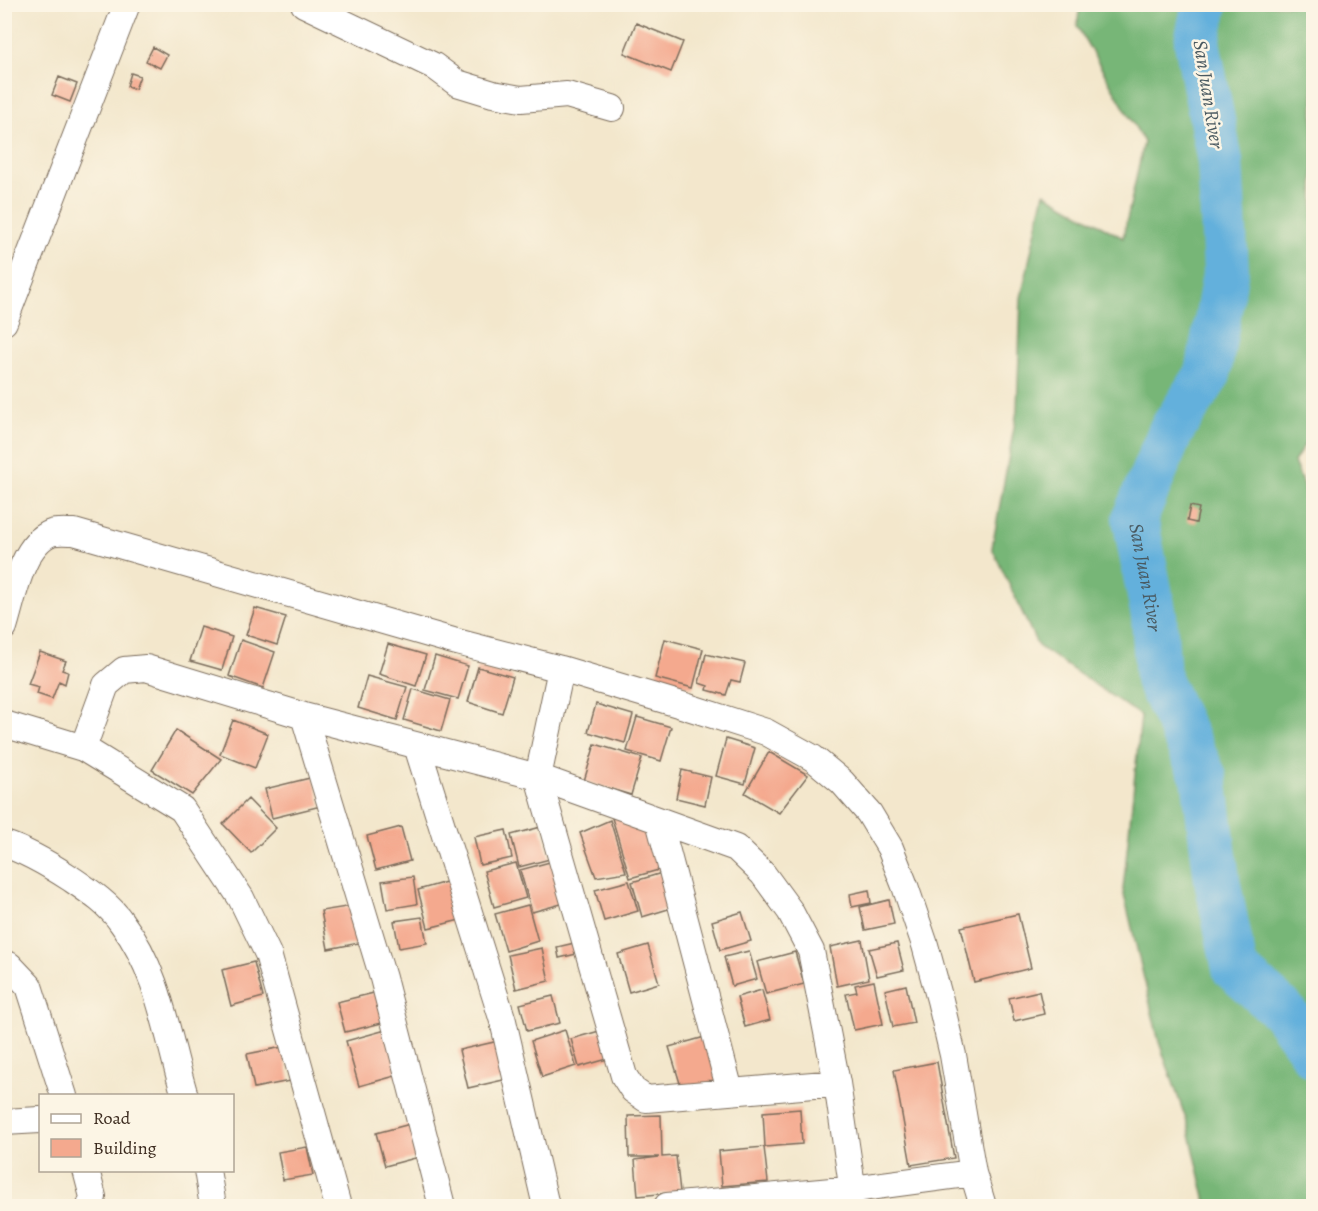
<svg xmlns="http://www.w3.org/2000/svg" width="1318" height="1211" viewBox="0 0 1318 1211" font-family="Alegreya,serif">
  <style>
    .forest { fill: #77b677; stroke: #59704a; stroke-width: 1.5 }
    .lines { fill: none; stroke-linecap: round; stroke-linejoin: round }
    .river { stroke: #63b0dc; stroke-width: 46 }
    .building { fill: #f4a98e }
    .minor-casing { stroke: #7b6c5b; stroke-width: 28 }
    .minor { stroke: #fff; stroke-width: 26 }
    .labels { text-anchor: middle; stroke-width: 5; stroke-linejoin: round; paint-order: stroke }
    .water-label { font-size: 20px; font-style: italic; fill: #495960; stroke: #fcf5e5 }
  </style>
  <rect width="100%" height="100%" fill="#fcf5e5"/>
  <filter id="ink" filterUnits="userSpaceOnUse"><feTurbulence type="fractalNoise" baseFrequency=".0167" numOctaves="2"/><feDisplacementMap in="SourceGraphic" scale="12" xChannelSelector="R" yChannelSelector="G"/><feConvolveMatrix kernelMatrix="1 2 1 2 8 2 1 2 1" color-interpolation-filters="sRGB"/></filter>
  <filter id="wash" filterUnits="userSpaceOnUse"><feTurbulence type="fractalNoise" baseFrequency=".008" numOctaves="4" result="noise"/><feDisplacementMap in="SourceGraphic" scale="24" xChannelSelector="R" yChannelSelector="G"/><feGaussianBlur stdDeviation="1.35" result="paint"/><feColorMatrix in="noise" values="0 0 0 0 0 0 0 0 0 0 0 0 0 0 0 0 0 1.4 0 .05"/><feComposite in="paint" operator="in"/></filter>
  <g filter="url(#wash)">
    <rect width="100%" height="100%" fill="#f3e7cc"/>
    <!-- forest -->
    <path class="forest" d="M 1080,5 L 1313,5 L 1314,429 L 1294,462 L 1314,513 L 1313,1206 L 1207,1206 L 1188,1125 L 1159,1042 L 1123,890 L 1141,716 L 1038,646 L 992,548 L 1017,411 L 1021,298 L 1044,193 L 1123,238 L 1144,142 L 1077,26 Z"/>
    <g class="lines">
      <!-- river -->
      <path class="river" id="s1" d="M 1205,4 L 1197,42 L 1220,161 L 1226,269 L 1208,374 L 1171,431 L 1135,518 L 1154,616 L 1158,679 L 1204,777 L 1217,880 L 1235,969 L 1283,1011 L 1314,1055"/>
    </g>
    <g id="blocks">
      <!-- building -->
      <path class="building" d="M 636,23 L 683,42 L 671,72 L 624,53 Z
        M 153,47 L 167,55 L 160,68 L 146,61 Z
        M 131,73 L 140,76 L 135,89 L 127,86 Z
        M 59,77 L 77,84 L 70,102 L 52,95 Z
        M 1190,506 L 1199,508 L 1196,523 L 1187,521 Z
        M 255,608 L 286,617 L 277,645 L 246,635 Z
        M 201,627 L 232,637 L 222,670 L 190,661 Z
        M 665,639 L 703,649 L 693,688 L 655,678 Z
        M 241,640 L 275,652 L 263,688 L 229,676 Z
        M 388,644 L 426,655 L 416,686 L 379,674 Z
        M 40,652 L 66,661 L 62,670 L 68,672 L 65,684 L 59,681 L 52,699 L 37,694 L 39,687 L 28,684 Z
        M 706,654 L 745,663 L 740,682 L 731,680 L 726,695 L 707,690 L 708,686 L 699,683 Z
        M 435,656 L 468,666 L 458,699 L 425,690 Z
        M 478,667 L 513,677 L 502,713 L 468,702 Z
        M 367,676 L 407,687 L 397,720 L 358,708 Z
        M 413,689 L 450,700 L 441,731 L 404,720 Z
        M 596,704 L 633,715 L 625,743 L 588,732 Z
        M 637,717 L 671,727 L 661,761 L 627,751 Z
        M 233,720 L 268,734 L 255,768 L 220,754 Z
        M 176,730 L 221,759 L 192,795 L 152,770 Z
        M 726,739 L 755,748 L 745,784 L 716,776 Z
        M 595,744 L 642,758 L 631,795 L 584,781 Z
        M 769,752 L 808,775 L 779,813 L 745,793 Z
        M 682,770 L 711,777 L 705,805 L 676,798 Z
        M 314,777 L 321,806 L 272,818 L 265,789 Z
        M 248,799 L 276,828 L 251,853 L 223,824 Z
        M 622,815 L 656,822 L 669,867 L 630,878 L 612,818 Z
        M 610,820 L 626,872 L 596,877 L 580,833 Z
        M 401,827 L 410,861 L 376,870 L 367,836 Z
        M 541,827 L 550,859 L 519,867 L 511,835 Z
        M 506,830 L 512,858 L 480,865 L 474,837 Z
        M 561,859 L 572,901 L 532,912 L 520,870 Z
        M 516,863 L 526,898 L 494,907 L 484,871 Z
        M 665,872 L 675,907 L 642,917 L 632,882 Z
        M 413,877 L 417,904 L 387,909 L 382,881 Z
        M 453,880 L 464,919 L 428,928 L 418,890 Z
        M 629,881 L 638,911 L 604,921 L 595,890 Z
        M 869,890 L 871,903 L 852,907 L 850,894 Z
        M 889,900 L 894,924 L 865,930 L 860,907 Z
        M 528,905 L 538,941 L 506,951 L 495,914 Z
        M 352,906 L 359,943 L 328,949 L 321,911 Z
        M 742,912 L 751,941 L 720,950 L 712,921 Z
        M 1018,914 L 1031,968 L 974,982 L 961,927 Z
        M 422,917 L 427,943 L 399,948 L 394,921 Z
        M 862,940 L 869,979 L 837,986 L 830,947 Z
        M 579,942 L 581,953 L 559,958 L 557,947 Z
        M 897,943 L 904,970 L 877,976 L 869,949 Z
        M 648,945 L 659,983 L 629,992 L 618,954 Z
        M 542,948 L 549,981 L 516,989 L 508,955 Z
        M 749,951 L 757,979 L 732,986 L 724,957 Z
        M 795,952 L 804,984 L 766,994 L 757,962 Z
        M 254,962 L 263,997 L 231,1006 L 222,970 Z
        M 874,981 L 883,1024 L 854,1030 L 846,994 L 857,992 L 855,985 Z
        M 906,985 L 914,1023 L 893,1027 L 885,990 Z
        M 762,990 L 770,1020 L 745,1027 L 737,997 Z
        M 382,991 L 390,1021 L 345,1032 L 337,1002 Z
        M 1039,991 L 1044,1014 L 1014,1021 L 1009,998 Z
        M 553,996 L 560,1023 L 527,1031 L 520,1004 Z
        M 393,1028 L 406,1073 L 359,1086 L 346,1041 Z
        M 565,1030 L 576,1066 L 542,1077 L 531,1041 Z
        M 603,1030 L 611,1058 L 579,1067 L 571,1039 Z
        M 712,1035 L 725,1081 L 683,1093 L 669,1047 Z
        M 503,1040 L 512,1078 L 468,1088 L 459,1050 Z
        M 283,1047 L 290,1081 L 254,1088 L 247,1054 Z
        M 937,1062 L 954,1158 L 911,1165 L 894,1070 Z
        M 800,1109 L 802,1144 L 765,1147 L 763,1112 Z
        M 661,1115 L 662,1157 L 676,1156 L 680,1192 L 638,1196 L 635,1160 L 659,1157 L 629,1157 L 628,1116 Z
        M 414,1123 L 423,1156 L 385,1166 L 376,1133 Z
        M 307,1147 L 313,1175 L 283,1180 L 278,1152 Z
        M 764,1147 L 768,1182 L 722,1186 L 719,1151 Z"/>
    </g>
  </g>
  <g filter="url(#ink)">
    <use href="#blocks" fill-opacity="0" stroke="#7b6c5b" stroke-width="1.5"/>
    <g class="lines">
      <defs>
        <path id="minor" d="M 304,4 L 434,66 L 457,83 L 493,94 L 521,99 L 567,95 L 612,108
          M 4,322 L 127,4
          M 4,627 C 13,599 21,545 51,533 C 57,531 68,532 74,532 L 453,641 L 561,669 L 685,706 L 766,732 L 813,758 L 842,782 L 869,813 L 890,848 L 905,886 L 925,945 L 940,1000 L 953,1055 L 973,1173 L 983,1206
          M 561,669 L 538,777 L 624,1076 L 633,1090 L 646,1099 L 837,1083
          M 304,716 L 383,978 L 442,1206
          M 4,724 L 83,748
          M 417,746 L 503,1021 L 546,1206
          M 659,821 L 730,1091
          M 4,844 C 27,851 50,865 70,878 C 89,891 109,904 122,923 C 160,973 167,1037 185,1096
          M 4,964 L 9,965 L 29,986 L 64,1096
          M 4,1122 L 40,1120
          M 86,1170 L 93,1197 L 90,1206
          M 207,1170 L 213,1206
          M 338,1206 L 268,954 L 241,898 L 182,809 L 83,748 L 106,685 L 124,670 L 146,668 L 304,716 L 538,777 L 736,848 L 763,874 L 790,911 L 811,951 L 837,1083 L 855,1206
          M 667,1206 L 853,1189 L 973,1173"/>
      </defs>
      <!-- minor casing -->
      <use href="#minor" class="minor-casing"/>
      <!-- minor -->
      <use href="#minor" class="minor"/>
    </g>
  </g>
  <g class="labels">
    <!-- water labels -->
    <g class="water-label">
      <text transform="translate(1209 94) rotate(81)" y="7">San Juan River</text>
      <text dy="7" stroke="none"><textPath href="#s1" startOffset="597">San Juan River</textPath></text>
    </g>
  </g>
  <!-- margin -->
  <rect width="1318" height="1211" fill="none" stroke="#fcf5e5" stroke-width="24"/>
  <!-- legend -->
  <rect x="39" y="1094" width="195" height="78" fill="#fcf5e5" stroke="#afa495" stroke-width="1.5"/>
  <rect x="51" y="1114" width="30" height="9" fill="#ffffff" stroke="#afa495" stroke-width="1.5"/>
  <text x="93" y="1124" font-size="18" fill="#3b2a1e">Road</text>
  <rect x="51" y="1139" width="30" height="18" fill="#f4a98e" stroke="#afa495" stroke-width="1.5"/>
  <text x="93" y="1154" font-size="18" fill="#3b2a1e">Building</text>
</svg>
